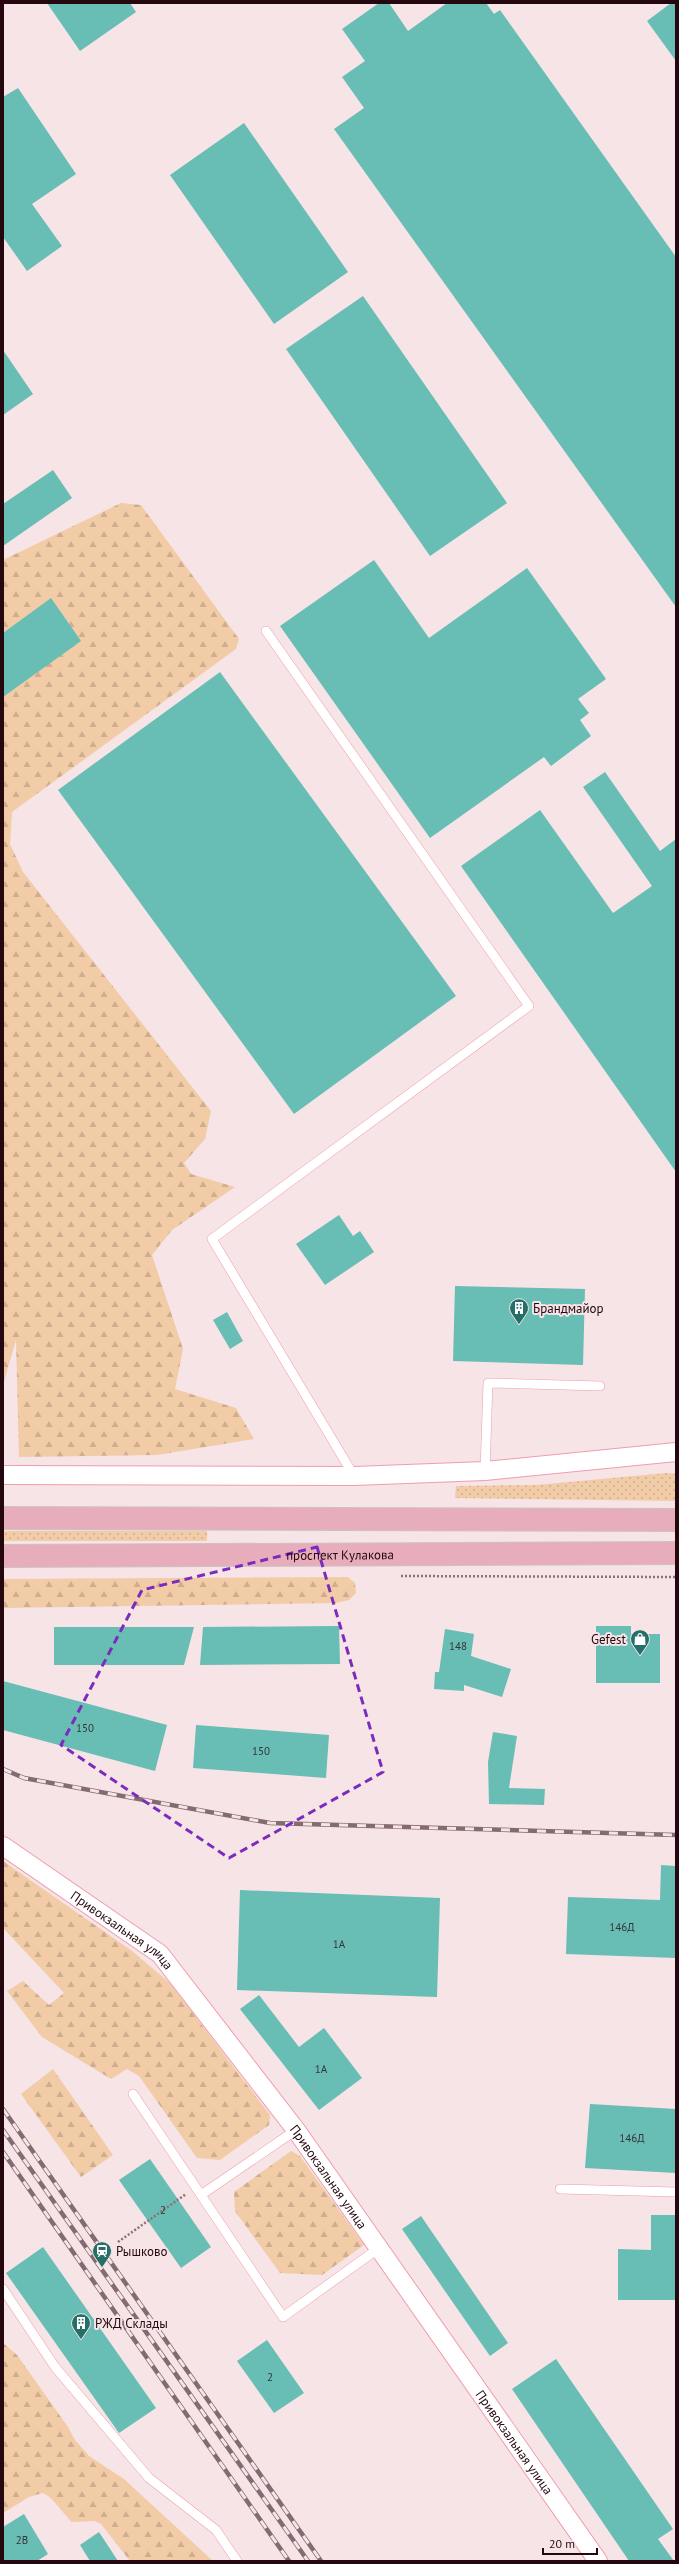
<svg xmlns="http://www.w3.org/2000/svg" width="679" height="2564" viewBox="0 0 679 2564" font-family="'PT Sans',sans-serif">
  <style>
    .grass { fill: url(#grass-dots) }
    .forest { fill: url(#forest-firs) }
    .building { fill: #68bdb4 }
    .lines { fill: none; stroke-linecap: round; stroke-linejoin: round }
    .service-casing { stroke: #f19cad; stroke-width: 10 }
    .minor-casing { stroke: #f19cad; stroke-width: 20 }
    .primary-casing { stroke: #cbc3c5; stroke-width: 24 }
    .path { stroke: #8a7277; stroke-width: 2.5; stroke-dasharray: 2 2; stroke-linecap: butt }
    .service { stroke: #fff; stroke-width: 9 }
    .minor { stroke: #fff; stroke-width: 18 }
    .primary { stroke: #e8adbb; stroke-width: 22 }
    .rail-casing { stroke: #846b71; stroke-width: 4.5 }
    .rail { stroke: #f6e4e7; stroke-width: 3; stroke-dasharray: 9; stroke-linecap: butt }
    .marked { fill: none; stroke: #7b2cbf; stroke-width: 3; stroke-dasharray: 8 5; stroke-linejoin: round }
    .labels { text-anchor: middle; stroke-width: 4; stroke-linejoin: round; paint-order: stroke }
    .number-label { font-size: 11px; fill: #363438 }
    .poi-label { font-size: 13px; fill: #25070f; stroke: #f6e4e7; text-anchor: start }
    .street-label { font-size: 13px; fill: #25070f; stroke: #f6e4e7 }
  </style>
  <defs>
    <pattern id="grass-dots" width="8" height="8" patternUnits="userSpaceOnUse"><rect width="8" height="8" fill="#f1cca7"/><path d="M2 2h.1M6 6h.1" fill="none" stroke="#ceae8f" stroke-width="1.8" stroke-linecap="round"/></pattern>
    <pattern id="forest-firs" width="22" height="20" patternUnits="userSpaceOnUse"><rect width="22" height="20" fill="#f1cca7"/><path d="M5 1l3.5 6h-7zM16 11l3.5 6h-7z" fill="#ceae8f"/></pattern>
  </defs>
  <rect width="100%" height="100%" fill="#f6e4e7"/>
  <!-- grass -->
  <path class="grass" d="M 667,1473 L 676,1474 L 676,1501 L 455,1498 L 456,1486 L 536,1485 Z
    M 3,1531 L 207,1531 L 207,1541 L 3,1541 Z"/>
  <!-- forest -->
  <path class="forest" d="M 121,503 L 141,505 L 239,639 L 236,649 L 12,812 L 10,844 L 23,872 L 211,1111 L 205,1139 L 184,1163 L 191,1174 L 235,1187 L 172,1230 L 152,1255 L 183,1349 L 175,1389 L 236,1408 L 254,1439 L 157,1455 L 19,1457 L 16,1340 L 3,1385 L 3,560 Z
    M 348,1577 L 355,1583 L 356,1593 L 349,1600 L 336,1603 L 3,1608 L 3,1579 Z
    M 3,1861 L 132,1951 L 170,1983 L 270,2115 L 269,2125 L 220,2160 L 197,2158 L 139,2076 L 127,2069 L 111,2079 L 42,2037 L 7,1991 L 23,1981 L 49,2005 L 64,1993 L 3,1928 Z
    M 53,2069 L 113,2155 L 81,2177 L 21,2094 Z
    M 291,2151 L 300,2156 L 364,2245 L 322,2275 L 280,2273 L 235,2211 L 234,2192 Z
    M 3,2343 L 17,2355 L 68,2427 L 75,2440 L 89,2456 L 124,2479 L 213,2561 L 130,2561 L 101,2524 L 95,2521 L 72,2522 C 62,2513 55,2499 43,2493 L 29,2497 L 3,2513 Z"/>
  <!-- building -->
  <path class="building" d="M 47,3 L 130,3 L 136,12 L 80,51 Z
    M 379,3 L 389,3 L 408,31 L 447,3 L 486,3 L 494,14 L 500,10 L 676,257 L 676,607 L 334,129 L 364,108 L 342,77 L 365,61 L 342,29 Z
    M 671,3 L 676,3 L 676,61 L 647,21 Z
    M 18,88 L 76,174 L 32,204 L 62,246 L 27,271 L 3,237 L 3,97 Z
    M 244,123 L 348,272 L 274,324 L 170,175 Z
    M 363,296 L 507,503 L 430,556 L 286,349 Z
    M 3,350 L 33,394 L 3,415 Z
    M 53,470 L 72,498 L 3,546 L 3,504 Z
    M 374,560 L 429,638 L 527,568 L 606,679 L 578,699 L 589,713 L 580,720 L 591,736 L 551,766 L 544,757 L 430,838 L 280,626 Z
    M 51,598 L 81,641 L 3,697 L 3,633 Z
    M 220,672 L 456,996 L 294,1114 L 58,790 Z
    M 605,772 L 660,851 L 676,839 L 676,1172 L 461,866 L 540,810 L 613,913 L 652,886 L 583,787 Z
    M 339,1215 L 353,1236 L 360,1231 L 374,1252 L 325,1285 L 296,1244 Z
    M 455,1286 L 585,1289 L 583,1365 L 453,1361 Z
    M 227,1312 L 243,1341 L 230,1349 L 213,1320 Z
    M 339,1626 L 340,1664 L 200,1665 L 203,1627 Z
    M 596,1626 L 631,1626 L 631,1634 L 660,1634 L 660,1683 L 596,1683 Z
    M 54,1627 L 194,1627 L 184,1665 L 54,1665 Z
    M 445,1629 L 474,1634 L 471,1656 L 511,1669 L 502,1697 L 464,1685 L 464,1691 L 434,1689 L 435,1672 L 439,1672 Z
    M 3,1681 L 167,1725 L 155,1771 L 3,1730 Z
    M 196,1725 L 329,1735 L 326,1778 L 193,1768 Z
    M 493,1732 L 517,1736 L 509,1788 L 545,1789 L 544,1805 L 489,1804 L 488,1762 Z
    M 661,1865 L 676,1866 L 676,1958 L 566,1954 L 568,1897 L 660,1900 Z
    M 240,1890 L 440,1898 L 437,1997 L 237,1990 Z
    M 259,1995 L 299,2047 L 324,2028 L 362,2078 L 319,2110 L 240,2009 Z
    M 590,2104 L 676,2109 L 676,2173 L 585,2168 Z
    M 150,2159 L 211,2247 L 181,2268 L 119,2180 Z
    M 651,2215 L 676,2215 L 676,2300 L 618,2300 L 618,2249 L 651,2250 Z
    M 421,2216 L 508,2343 L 490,2356 L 402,2229 Z
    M 43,2247 L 156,2408 L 119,2433 L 6,2273 Z
    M 267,2340 L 304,2393 L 274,2413 L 237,2361 Z
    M 556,2359 L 673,2529 L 658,2539 L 674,2561 L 629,2561 L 512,2389 Z
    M 24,2514 L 48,2554 L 37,2561 L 3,2561 L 3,2527 Z
    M 99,2532 L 118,2561 L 90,2561 L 80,2545 Z"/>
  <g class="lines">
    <defs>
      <path id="service" d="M 266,631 L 529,1006 L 212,1239 L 354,1476
        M 485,1471 L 488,1383 L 600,1386
        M 133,2094 L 283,2317 L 379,2248
        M 560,2189 L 676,2192
        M 201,2195 L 296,2130
        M 3,2289 L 55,2367 L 149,2478 L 216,2530 L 237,2561"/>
      <g id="minor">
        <path d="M 3,1475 L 354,1476 L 485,1471 L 676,1452"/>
        <path id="s1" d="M 3,1846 L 160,1954 L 296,2130 L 598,2561"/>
      </g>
      <g id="primary">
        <path d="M 3,1518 L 676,1520"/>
        <path id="s2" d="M 3,1556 L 676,1553"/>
      </g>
    </defs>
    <!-- service casing -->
    <use href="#service" class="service-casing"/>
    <!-- minor casing -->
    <use href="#minor" class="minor-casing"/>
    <!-- primary casing -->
    <use href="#primary" class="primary-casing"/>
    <!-- path -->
    <path class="path" d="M 401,1576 L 676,1577
      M 118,2242 L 186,2194"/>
    <!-- service -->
    <use href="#service" class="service"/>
    <!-- minor -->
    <use href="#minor" class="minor"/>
    <!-- primary -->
    <use href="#primary" class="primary"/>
    <defs>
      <path id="rail" d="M 3,1769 L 24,1778 L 270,1823 L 676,1835
        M 3,2109 L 321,2561
        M 3,2130 L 308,2561
        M 3,2152 L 289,2561"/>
    </defs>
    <!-- rail casing -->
    <use href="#rail" class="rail-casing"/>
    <!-- rail -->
    <use href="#rail" class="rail"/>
  </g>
  <!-- marked area -->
  <path class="marked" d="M 317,1547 L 383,1772 L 229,1858 L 61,1745 L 142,1590 Z"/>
  <!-- icons -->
  <defs>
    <symbol id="building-pin" viewBox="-11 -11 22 30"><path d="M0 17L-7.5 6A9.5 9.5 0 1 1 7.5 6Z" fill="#266f68" stroke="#f6e4e7"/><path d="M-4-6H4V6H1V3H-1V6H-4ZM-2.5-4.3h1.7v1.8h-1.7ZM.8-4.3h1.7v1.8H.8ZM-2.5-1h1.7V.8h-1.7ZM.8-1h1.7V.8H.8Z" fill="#fff"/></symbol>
    <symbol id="shop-pin" viewBox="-11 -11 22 30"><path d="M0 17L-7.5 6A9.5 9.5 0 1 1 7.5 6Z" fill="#266f68" stroke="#f6e4e7"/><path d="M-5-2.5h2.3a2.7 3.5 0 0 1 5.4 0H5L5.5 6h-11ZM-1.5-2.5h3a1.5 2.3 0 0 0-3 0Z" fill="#fff"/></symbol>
    <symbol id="station-pin" viewBox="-11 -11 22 30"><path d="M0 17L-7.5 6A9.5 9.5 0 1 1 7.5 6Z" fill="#266f68" stroke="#f6e4e7"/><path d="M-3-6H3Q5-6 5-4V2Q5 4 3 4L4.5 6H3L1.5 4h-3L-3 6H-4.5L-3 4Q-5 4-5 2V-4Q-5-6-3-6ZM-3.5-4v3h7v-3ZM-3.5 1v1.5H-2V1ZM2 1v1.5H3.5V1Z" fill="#fff"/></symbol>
  </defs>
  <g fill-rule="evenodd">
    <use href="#building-pin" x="508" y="1297" width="22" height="30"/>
    <use href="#shop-pin" x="629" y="1628" width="22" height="30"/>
    <use href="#station-pin" x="91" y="2240" width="22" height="30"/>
    <use href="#building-pin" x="70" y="2312" width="22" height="30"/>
  </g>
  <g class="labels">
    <!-- number labels -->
    <g class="number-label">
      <text x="458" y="1650">148</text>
      <text x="85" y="1732">150</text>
      <text x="261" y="1755">150</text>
      <text x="622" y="1931">146Д</text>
      <text x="339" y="1948">1А</text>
      <text x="321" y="2073">1А</text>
      <text x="632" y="2142">146Д</text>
      <text x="163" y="2214">2</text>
      <text x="270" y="2381">2</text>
      <text x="22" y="2544">2В</text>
    </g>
    <!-- poi labels -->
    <g class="poi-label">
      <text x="533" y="1313">Брандмайор</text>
      <text x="626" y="1644" text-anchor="end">Gefest</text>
      <text x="116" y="2256">Рышково</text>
      <text x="95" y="2328">РЖД Склады</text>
    </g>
    <!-- street labels -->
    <g class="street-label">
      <text dy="5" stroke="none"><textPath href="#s2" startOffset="337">проспект Кулакова</textPath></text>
      <text dy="5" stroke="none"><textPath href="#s1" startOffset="146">Привокзальная улица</textPath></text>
      <text dy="5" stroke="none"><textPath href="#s1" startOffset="470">Привокзальная улица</textPath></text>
      <text dy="5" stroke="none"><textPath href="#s1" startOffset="794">Привокзальная улица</textPath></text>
    </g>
  </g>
  <!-- border -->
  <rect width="679" height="2564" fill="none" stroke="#25070f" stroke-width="8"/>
  <!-- scale -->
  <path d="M543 2548v6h54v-6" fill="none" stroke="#25070f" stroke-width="2"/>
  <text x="549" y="2548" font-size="12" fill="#25070f" stroke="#f6e4e7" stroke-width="3" paint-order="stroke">20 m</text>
</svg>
